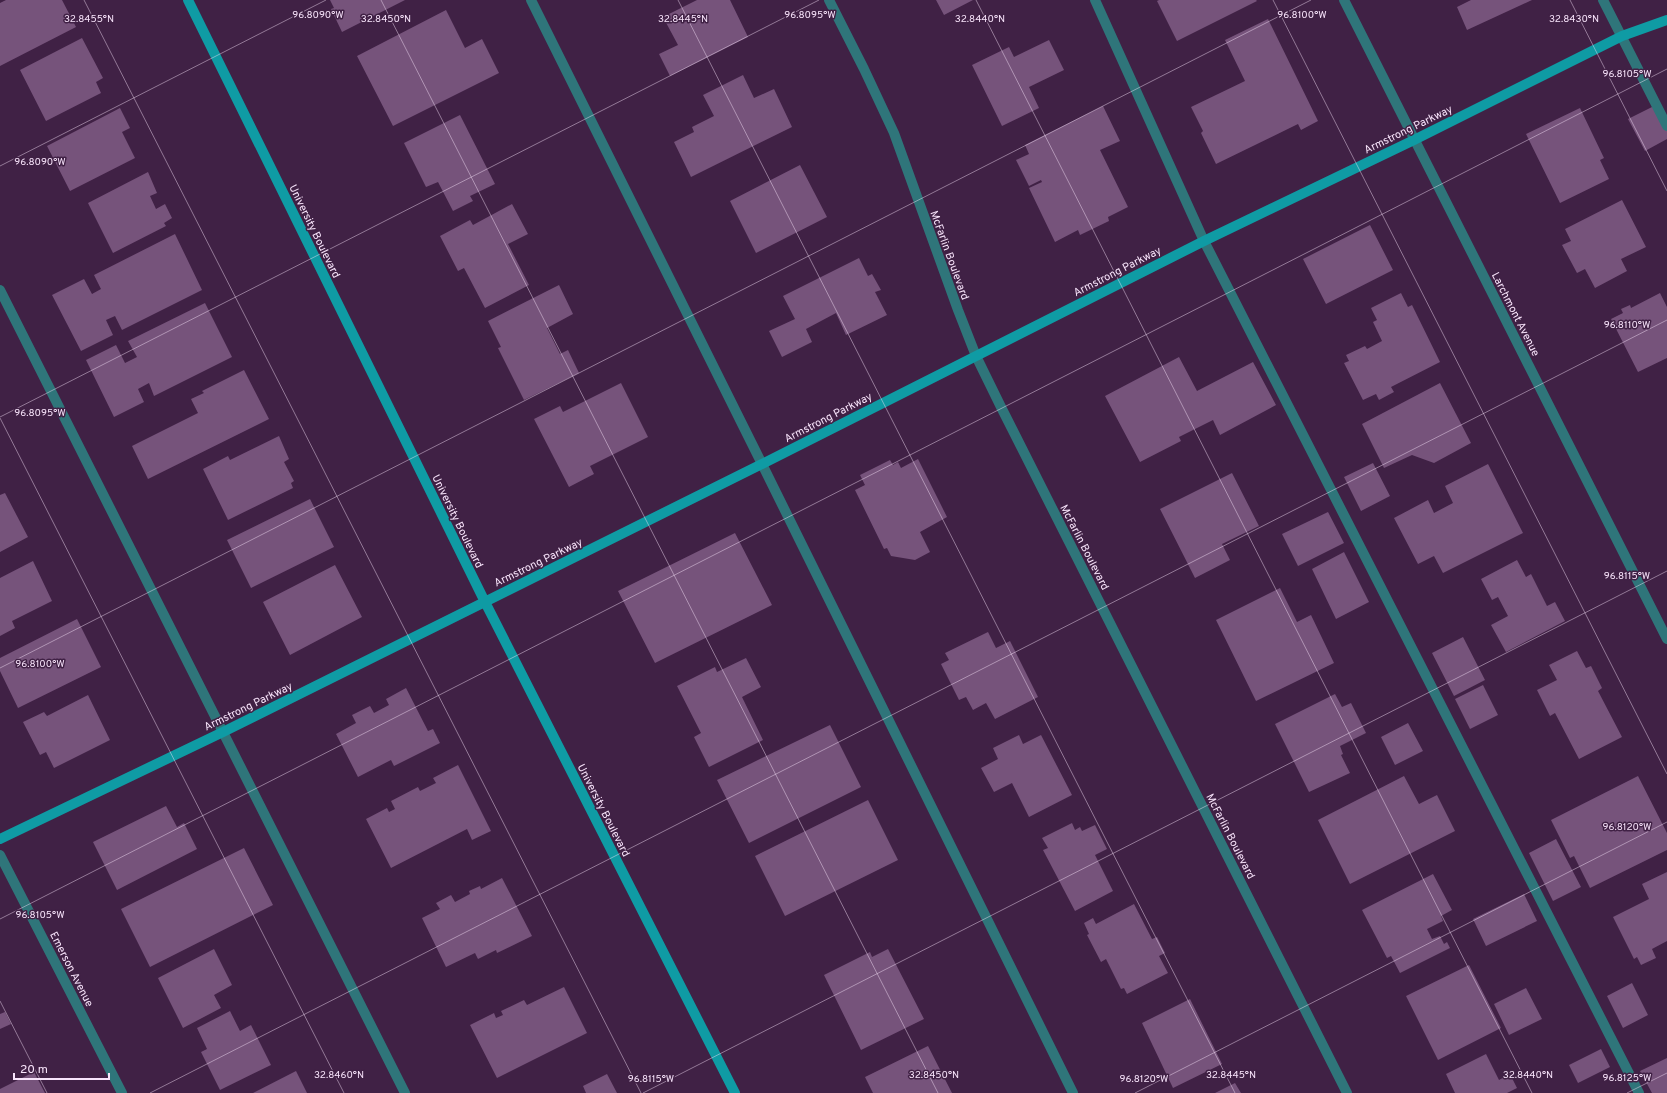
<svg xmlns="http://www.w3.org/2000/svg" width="1667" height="1093" viewBox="0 0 1667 1093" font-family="Overpass,sans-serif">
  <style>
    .building { fill: #76537b }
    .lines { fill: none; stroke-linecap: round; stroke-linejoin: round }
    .lane { stroke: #2f757a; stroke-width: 10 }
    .street { stroke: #2f757a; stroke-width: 10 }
    .secondary { stroke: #0f9ba4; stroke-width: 10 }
    .ticks { fill: none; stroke: #f8e4fb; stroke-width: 1; stroke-opacity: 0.45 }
    .labels { text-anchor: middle; stroke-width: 3; stroke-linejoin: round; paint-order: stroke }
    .street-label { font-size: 11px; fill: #f8e4fb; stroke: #402145 }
    .ticks-label { font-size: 10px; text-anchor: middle; fill: #f8e4fb; stroke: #402145; stroke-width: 3; stroke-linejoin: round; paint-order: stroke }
  </style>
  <rect width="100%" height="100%" fill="#402145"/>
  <!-- building -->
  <path class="building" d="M 6,0 L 62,0 L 76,27 L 0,66 L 0,3 Z
    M 330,0 L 405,0 L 342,32 L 331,9 L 334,8 Z
    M 697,0 L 730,0 L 748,37 L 670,76 L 659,54 L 678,45 L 663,17 Z
    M 936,0 L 973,0 L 944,15 Z
    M 1159,0 L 1256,0 L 1257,1 L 1177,41 L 1157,1 Z
    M 1471,0 L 1532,0 L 1467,30 L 1457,7 Z
    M 446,10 L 465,48 L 482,39 L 499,73 L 393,126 L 357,56 Z
    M 1268,19 L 1318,121 L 1301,130 L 1298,124 L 1216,164 L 1201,133 L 1203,131 L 1191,107 L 1245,81 L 1225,40 Z
    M 82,38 L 103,78 L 96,82 L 101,93 L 46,121 L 20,70 Z
    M 1049,40 L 1064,70 L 1029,87 L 1039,108 L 1002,126 L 972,65 L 1009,47 L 1014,57 Z
    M 743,75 L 754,98 L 774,89 L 792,127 L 691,177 L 674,142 L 694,132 L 692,127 L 714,116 L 703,95 Z
    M 1656,105 L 1667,127 L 1667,139 L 1645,151 L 1628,119 Z
    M 1103,106 L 1120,141 L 1100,150 L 1128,207 L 1108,217 L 1109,221 L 1080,235 L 1078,230 L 1055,242 L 1029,188 L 1042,182 L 1041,180 L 1029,186 L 1016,160 L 1029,154 L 1025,145 Z
    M 120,108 L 130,128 L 122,132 L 135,158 L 70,191 L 47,146 Z
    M 1580,108 L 1604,158 L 1600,160 L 1609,179 L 1560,203 L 1526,134 Z
    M 460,115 L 495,184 L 470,196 L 473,201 L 453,211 L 438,182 L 426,187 L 404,143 Z
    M 800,165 L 827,217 L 756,253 L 730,201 Z
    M 148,172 L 157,193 L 150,196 L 156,209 L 165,204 L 172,218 L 164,223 L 166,226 L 113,253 L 88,203 Z
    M 1622,200 L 1646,247 L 1621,259 L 1627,271 L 1595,288 L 1585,269 L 1577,273 L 1562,245 L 1571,241 L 1565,229 Z
    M 512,204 L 528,234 L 508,244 L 529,285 L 485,308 L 464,268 L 458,271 L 440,236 L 470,220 L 473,225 Z
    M 1370,225 L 1393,270 L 1326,304 L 1303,259 Z
    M 175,234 L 202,290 L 122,330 L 115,316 L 106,320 L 113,335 L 81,351 L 52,295 L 84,279 L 92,294 L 101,289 L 94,275 Z
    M 859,258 L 868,276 L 872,274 L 881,290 L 875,292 L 887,315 L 846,335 L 836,313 L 806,329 L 812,342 L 782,357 L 769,331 L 795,319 L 783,296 Z
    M 559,285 L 573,314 L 547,328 L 560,354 L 568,350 L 579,373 L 524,400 L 498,348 L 501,347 L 488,321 Z
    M 1401,293 L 1408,307 L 1412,305 L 1440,362 L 1391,387 L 1394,392 L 1379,400 L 1376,394 L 1363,400 L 1344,363 L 1349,361 L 1346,355 L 1365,346 L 1367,349 L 1382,341 L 1373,322 L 1377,320 L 1371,308 Z
    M 1660,293 L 1667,307 L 1667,358 L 1638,372 L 1611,319 L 1623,313 L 1621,309 L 1630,305 L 1631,308 Z
    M 205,303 L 232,357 L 154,396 L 149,383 L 138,389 L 144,402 L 114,417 L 86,360 L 116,345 L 125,363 L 137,357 L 128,341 Z
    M 1179,357 L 1197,391 L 1253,362 L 1276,405 L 1220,435 L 1213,420 L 1179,437 L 1181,441 L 1140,462 L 1105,396 Z
    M 244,370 L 269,419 L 148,479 L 132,446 L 198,413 L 191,399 L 204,393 L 202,391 Z
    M 621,383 L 648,437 L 590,466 L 594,474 L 569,487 L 534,419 L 560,406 L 563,412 Z
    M 1440,383 L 1471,443 L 1434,463 L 1412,455 L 1384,468 L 1362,424 Z
    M 279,436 L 289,459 L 284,462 L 294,481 L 291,483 L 293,488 L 228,520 L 203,469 L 228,456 L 230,460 Z
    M 918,459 L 947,517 L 920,532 L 930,552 L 915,560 L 891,556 L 887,548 L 884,549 L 855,490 L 865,485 L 860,475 L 890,460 L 893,465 L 898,462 L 901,468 Z
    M 1373,463 L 1390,496 L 1361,511 L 1344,477 Z
    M 1488,464 L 1523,533 L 1443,573 L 1434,556 L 1418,564 L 1394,518 L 1428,500 L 1434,513 L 1453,503 L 1445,486 Z
    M 1232,473 L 1259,526 L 1222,544 L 1230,560 L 1195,578 L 1160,509 Z
    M 5,493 L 28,537 L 0,552 L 0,495 Z
    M 310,499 L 334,547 L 251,588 L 227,540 Z
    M 1328,512 L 1344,543 L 1298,566 L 1282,534 Z
    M 735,533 L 772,605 L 655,663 L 618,591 Z
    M 1344,552 L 1369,602 L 1336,619 L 1312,569 Z
    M 1517,560 L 1526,577 L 1531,574 L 1547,606 L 1555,602 L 1565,621 L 1506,652 L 1491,625 L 1508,616 L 1498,597 L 1492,600 L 1481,579 Z
    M 33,561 L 52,601 L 12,621 L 15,628 L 0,636 L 0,578 Z
    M 335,565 L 362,617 L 290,655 L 263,602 Z
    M 1280,588 L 1297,622 L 1311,615 L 1334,663 L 1256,701 L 1216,620 Z
    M 77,619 L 101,667 L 18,708 L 0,671 L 0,658 Z
    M 988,632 L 996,648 L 1010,641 L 1038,697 L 995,719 L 986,703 L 973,710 L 966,697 L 959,700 L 941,664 L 949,660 L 945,653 Z
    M 1463,637 L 1485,680 L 1454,696 L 1432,653 Z
    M 1577,651 L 1586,668 L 1591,666 L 1602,688 L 1598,691 L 1622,737 L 1579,759 L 1555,713 L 1550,716 L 1537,690 L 1557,680 L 1549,665 Z
    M 746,658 L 761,687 L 742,697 L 763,740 L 709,767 L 694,737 L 701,733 L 677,686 L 715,667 L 717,672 Z
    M 1483,685 L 1498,715 L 1470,729 L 1455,699 Z
    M 406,688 L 428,731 L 433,729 L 440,743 L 394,766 L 391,760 L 358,777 L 336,734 L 356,723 L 352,715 L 370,706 L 374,713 L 389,705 L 386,699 Z
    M 1335,694 L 1342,707 L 1351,703 L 1366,733 L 1340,746 L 1343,754 L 1341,755 L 1350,773 L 1309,792 L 1275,724 Z
    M 88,695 L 110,740 L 54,768 L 46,752 L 40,755 L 23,722 L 44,712 L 47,716 Z
    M 1408,723 L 1423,751 L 1395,765 L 1381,737 Z
    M 830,725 L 861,787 L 749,843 L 717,780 Z
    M 1019,735 L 1023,744 L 1041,735 L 1072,795 L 1029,817 L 1012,783 L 994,792 L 981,768 L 998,759 L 993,748 Z
    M 458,765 L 491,831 L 472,840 L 467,829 L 391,868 L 366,819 L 387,808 L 389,812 L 395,809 L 391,801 L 418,787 L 420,791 L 436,783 L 433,778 Z
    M 1404,776 L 1419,804 L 1437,795 L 1455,831 L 1350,884 L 1318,820 Z
    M 1638,776 L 1667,833 L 1667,850 L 1590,888 L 1574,856 L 1570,858 L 1551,820 Z
    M 868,800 L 898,860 L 785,916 L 755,856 Z
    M 166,806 L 177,827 L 184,823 L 197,849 L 117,890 L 93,842 Z
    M 1072,823 L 1075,830 L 1080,827 L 1082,831 L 1095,825 L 1107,849 L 1095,855 L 1113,891 L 1075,911 L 1043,850 L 1048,848 L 1042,838 Z
    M 1556,839 L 1581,887 L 1553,901 L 1529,853 Z
    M 244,848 L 273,905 L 150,967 L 121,909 Z
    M 1667,872 L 1667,941 L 1652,949 L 1656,958 L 1641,965 L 1637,957 L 1634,959 L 1613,917 L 1649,899 L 1642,884 Z
    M 1433,874 L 1452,910 L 1441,916 L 1443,921 L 1427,929 L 1432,939 L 1440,936 L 1444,944 L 1447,942 L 1450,948 L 1400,973 L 1391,956 L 1387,958 L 1362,910 Z
    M 502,878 L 532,936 L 497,953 L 496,950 L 478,959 L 475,953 L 446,967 L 422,918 L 440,909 L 436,903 L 451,895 L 455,902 L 470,894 L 469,891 L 480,886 L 481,889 Z
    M 1524,894 L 1537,921 L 1486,946 L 1473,919 Z
    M 1134,904 L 1152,939 L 1157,937 L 1165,953 L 1159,956 L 1168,973 L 1127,994 L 1124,988 L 1121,989 L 1106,959 L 1101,962 L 1087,935 L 1089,934 L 1084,923 L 1093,918 L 1096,924 Z
    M 214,949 L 232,985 L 214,995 L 221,1008 L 183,1028 L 158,978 Z
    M 888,949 L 924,1019 L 861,1050 L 824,975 L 870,952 L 872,957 Z
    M 1469,965 L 1501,1028 L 1438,1060 L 1406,996 Z
    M 1632,983 L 1648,1015 L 1623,1028 L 1607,996 Z
    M 564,987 L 587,1033 L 497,1078 L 470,1025 L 494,1013 L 496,1018 L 503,1015 L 501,1011 L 524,1000 L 527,1005 Z
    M 1526,988 L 1542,1019 L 1509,1035 L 1494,1004 Z
    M 1190,999 L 1222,1064 L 1173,1088 L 1142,1023 Z
    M 230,1011 L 240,1031 L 251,1025 L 271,1065 L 220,1090 L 201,1052 L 207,1049 L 197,1028 Z
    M 5,1012 L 11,1024 L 0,1029 L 0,1014 Z
    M 928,1046 L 952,1093 L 873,1093 L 865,1077 Z
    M 1601,1049 L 1610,1067 L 1578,1083 L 1569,1065 Z
    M 1486,1054 L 1499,1080 L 1510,1074 L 1517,1088 L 1507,1093 L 1455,1093 L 1446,1074 Z
    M 1667,1058 L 1667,1093 L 1652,1093 L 1640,1071 Z
    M 296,1071 L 307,1093 L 253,1093 Z
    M 34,1072 L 45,1093 L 0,1093 L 0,1089 Z
    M 607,1074 L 617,1093 L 586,1093 L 583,1086 Z
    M 1235,1083 L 1241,1093 L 1215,1093 Z"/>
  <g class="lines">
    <!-- lane -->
    <path class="lane" d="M 531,0 L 762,464 L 1073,1093
      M 1095,0 L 1204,241 L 1639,1093
      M 1603,0 L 1667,126
      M 0,290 L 405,1093"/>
    <!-- street -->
    <path class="street" d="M 829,0 L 864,69 L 894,133 L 958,310 L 976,356 L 1000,405 L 1347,1093
      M 1344,0 L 1667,639
      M 0,855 L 122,1093"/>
    <!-- secondary -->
    <path class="secondary" d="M 188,0 L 485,602 L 735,1093
      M 0,839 L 223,732 L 762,464 L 1204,241 L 1414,140 L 1622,36 L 1667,20"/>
  </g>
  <!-- ticks -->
  <path class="ticks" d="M 84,0 L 641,1093M 381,0 L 938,1093M 678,0 L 1235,1093M 976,0 L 1532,1093M 1273,0 L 1667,774M 1570,0 L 1667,191M 0,166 L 326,0M 0,417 L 819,0M 0,418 L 344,1093M 0,668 L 1311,0M 0,919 L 1667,69M 0,1001 L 47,1093M 150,1093 L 1667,320M 643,1093 L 1667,571M 1135,1093 L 1667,822M 1627,1093 L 1667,1073"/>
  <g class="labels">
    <!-- street labels -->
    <g class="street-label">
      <text transform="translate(1408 129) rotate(-26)" y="4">Armstrong Parkway</text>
      <text transform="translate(315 231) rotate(64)" y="4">University Boulevard</text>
      <text transform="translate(950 255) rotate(70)" y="4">McFarlin Boulevard</text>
      <text transform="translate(1117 271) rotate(-27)" y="4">Armstrong Parkway</text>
      <text transform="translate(1516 314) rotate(63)" y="4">Larchmont Avenue</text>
      <text transform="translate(828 417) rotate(-27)" y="4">Armstrong Parkway</text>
      <text transform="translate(458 521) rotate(64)" y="4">University Boulevard</text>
      <text transform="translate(1085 547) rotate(63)" y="4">McFarlin Boulevard</text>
      <text transform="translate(538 562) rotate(-26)" y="4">Armstrong Parkway</text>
      <text transform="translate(248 706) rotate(-26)" y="4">Armstrong Parkway</text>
      <text transform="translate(604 810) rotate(63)" y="4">University Boulevard</text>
      <text transform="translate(1231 836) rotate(63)" y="4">McFarlin Boulevard</text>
      <text transform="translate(72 969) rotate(63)" y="4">Emerson Avenue</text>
    </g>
  </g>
  <g class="ticks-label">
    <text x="1302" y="18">96.8100°W</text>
    <text x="318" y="18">96.8090°W</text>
    <text x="810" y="18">96.8095°W</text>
    <text x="89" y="22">32.8455°N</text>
    <text x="386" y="22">32.8450°N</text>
    <text x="683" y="22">32.8445°N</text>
    <text x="980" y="22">32.8440°N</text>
    <text x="1574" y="22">32.8430°N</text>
    <text x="1627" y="77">96.8105°W</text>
    <text x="40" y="165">96.8090°W</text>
    <text x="1627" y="328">96.8110°W</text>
    <text x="40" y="416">96.8095°W</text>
    <text x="1627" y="579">96.8115°W</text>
    <text x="40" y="667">96.8100°W</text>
    <text x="1627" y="830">96.8120°W</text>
    <text x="40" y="918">96.8105°W</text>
    <text x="339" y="1078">32.8460°N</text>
    <text x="934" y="1078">32.8450°N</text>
    <text x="1231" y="1078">32.8445°N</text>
    <text x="1528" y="1078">32.8440°N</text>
    <text x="1627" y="1081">96.8125°W</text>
    <text x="651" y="1082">96.8115°W</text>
    <text x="1144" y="1082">96.8120°W</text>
  </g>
  <!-- scale -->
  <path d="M14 1073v6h95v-6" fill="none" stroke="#f8e4fb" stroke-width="2"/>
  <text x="20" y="1073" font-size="12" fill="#f8e4fb" stroke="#402145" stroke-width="3" paint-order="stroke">20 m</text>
</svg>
